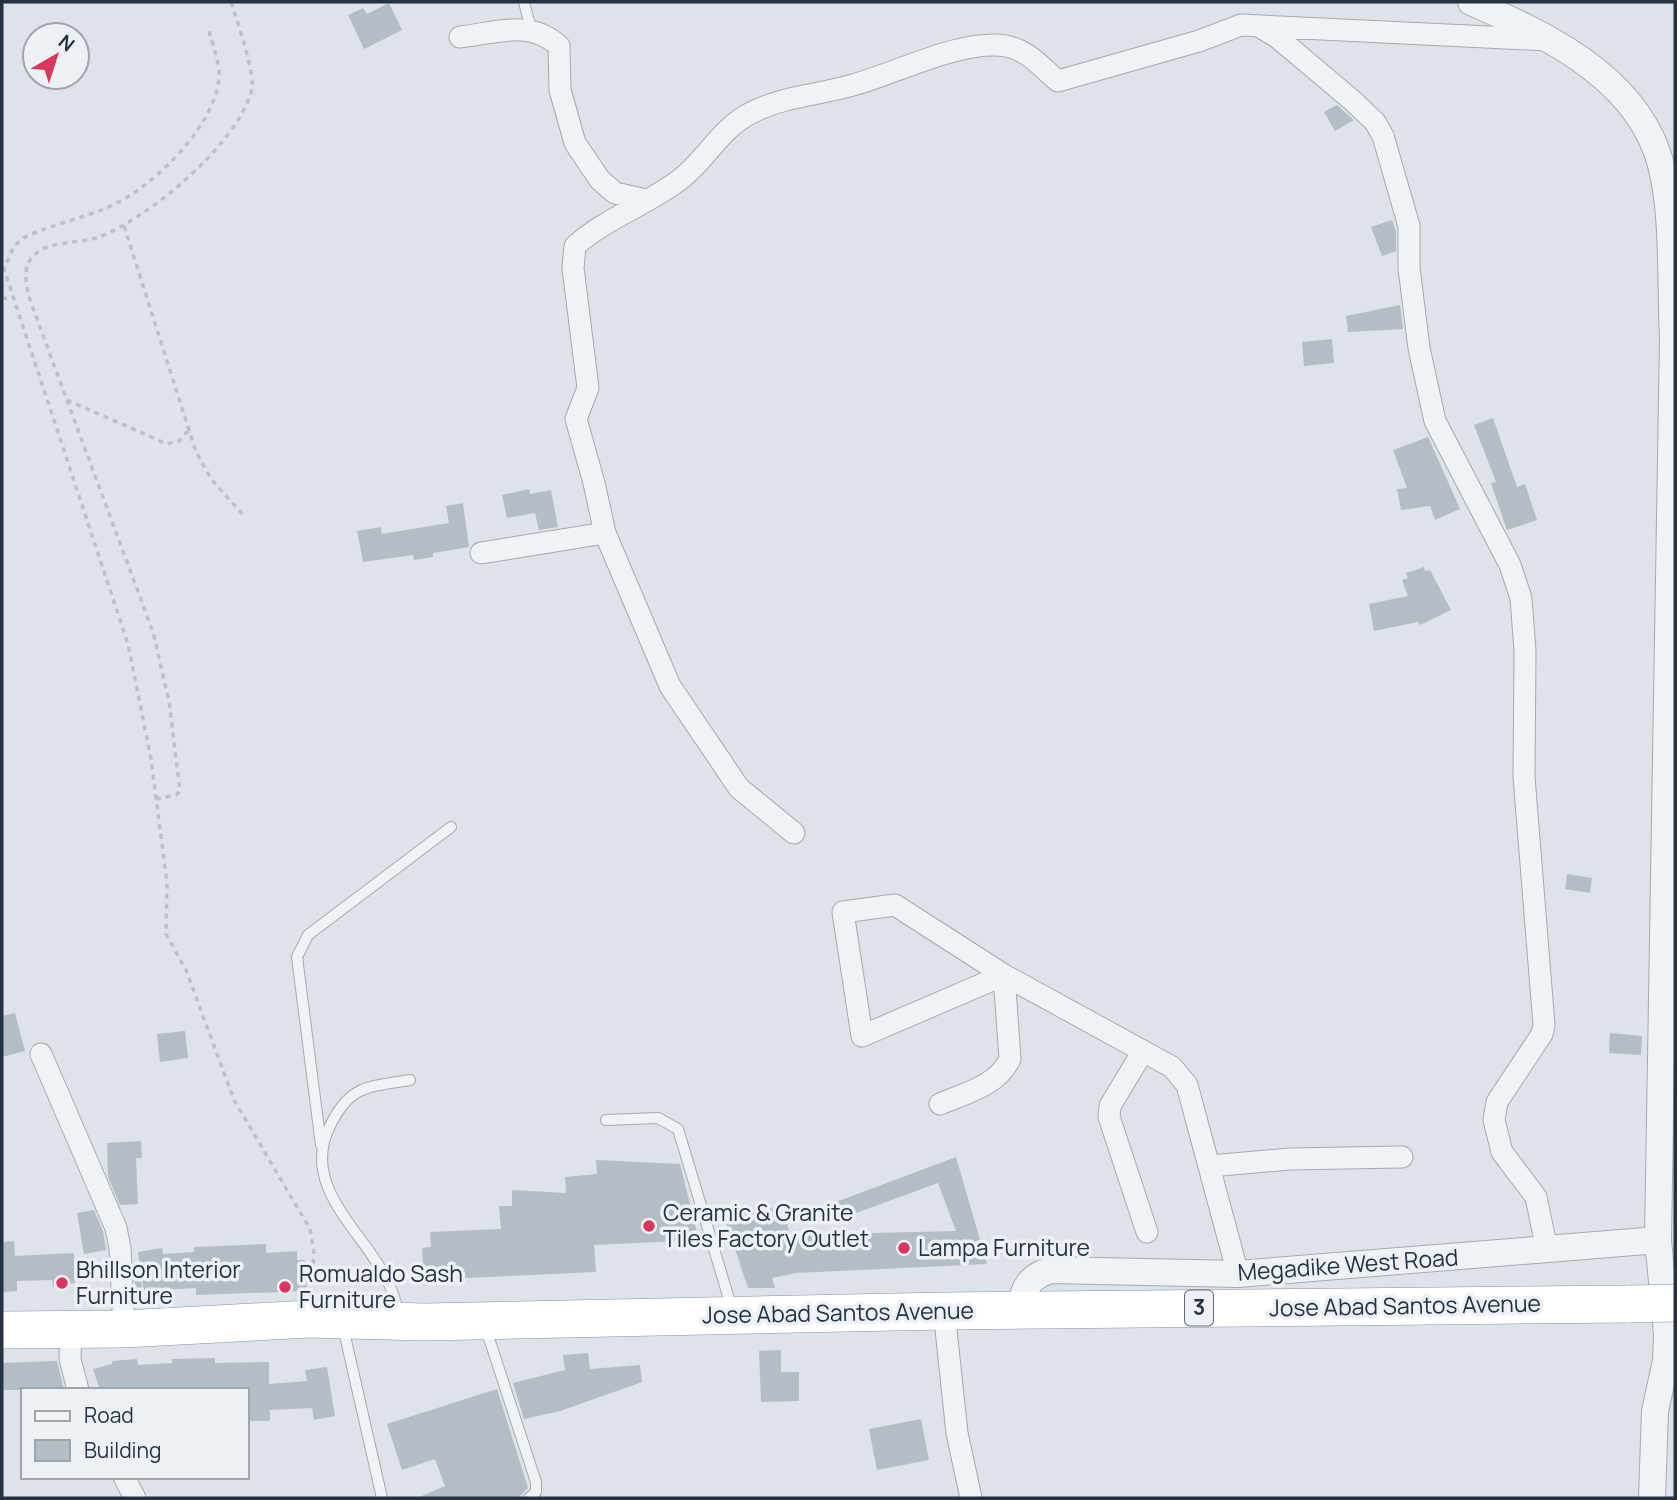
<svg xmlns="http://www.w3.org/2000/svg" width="1677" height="1500" viewBox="0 0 1677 1500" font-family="Manrope,sans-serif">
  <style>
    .building { fill: #b4bcc6 }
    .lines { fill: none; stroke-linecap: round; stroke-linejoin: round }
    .service-casing { stroke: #a2aab2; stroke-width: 12 }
    .minor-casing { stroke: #a2aab2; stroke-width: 23 }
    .tertiary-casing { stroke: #a2aab2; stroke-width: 28 }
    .trunk-casing { stroke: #8391a0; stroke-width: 38 }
    .path { stroke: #bbc1c7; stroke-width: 3.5; stroke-dasharray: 5 5; stroke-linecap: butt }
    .service { stroke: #f0f3f6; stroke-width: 10 }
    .minor { stroke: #f0f3f6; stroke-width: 21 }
    .tertiary { stroke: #f0f3f6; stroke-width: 26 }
    .trunk { stroke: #fff; stroke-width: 37 }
    .trunk-bridge-casing { stroke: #8391a0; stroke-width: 38; stroke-linecap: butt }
    .trunk-bridge { stroke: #fff; stroke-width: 37 }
    .poi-dot { fill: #d9375d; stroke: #edf1f6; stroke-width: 2.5 }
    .labels { text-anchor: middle; stroke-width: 7; stroke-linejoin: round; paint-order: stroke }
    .shield { fill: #edf1f6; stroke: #616b77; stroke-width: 2 }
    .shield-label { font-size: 21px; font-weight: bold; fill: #253240 }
    .poi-label { font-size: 23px; fill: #253240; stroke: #edf1f6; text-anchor: start }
    .street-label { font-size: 23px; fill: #253240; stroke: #edf1f6 }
  </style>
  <rect width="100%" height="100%" fill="#dde3e8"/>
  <!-- building -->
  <path class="building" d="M 389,3 L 402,30 L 364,49 L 348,15 L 363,8 L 367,14 Z
    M 1337,105 L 1354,120 L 1335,131 L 1324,112 Z
    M 1392,220 L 1396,231 L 1396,251 L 1382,256 L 1371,227 Z
    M 1400,305 L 1403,329 L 1348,332 L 1346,316 Z
    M 1332,339 L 1334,363 L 1304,366 L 1302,342 Z
    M 1493,418 L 1517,487 L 1525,484 L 1537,520 L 1507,530 L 1491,483 L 1496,482 L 1474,425 Z
    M 1428,437 L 1460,509 L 1435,520 L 1430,506 L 1401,510 L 1397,489 L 1407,488 L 1393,450 Z
    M 529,489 L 530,494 L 551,490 L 558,527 L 539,530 L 535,513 L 507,518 L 502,495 Z
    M 463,503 L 469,547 L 433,553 L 433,557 L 414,560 L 413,555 L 363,562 L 357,531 L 381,527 L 382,534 L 449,523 L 446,506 Z
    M 1424,567 L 1425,571 L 1430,570 L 1451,610 L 1420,625 L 1418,622 L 1374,631 L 1369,604 L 1408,596 L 1402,580 L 1408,578 L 1406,573 Z
    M 1567,874 L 1592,878 L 1590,893 L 1565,889 Z
    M 15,1013 L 25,1051 L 2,1057 L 2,1016 Z
    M 185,1031 L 188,1058 L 160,1062 L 157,1034 Z
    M 1610,1033 L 1642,1036 L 1641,1055 L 1609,1053 Z
    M 141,1141 L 142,1158 L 136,1158 L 138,1204 L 120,1205 L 108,1177 L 107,1143 Z
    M 956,1157 L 987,1264 L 796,1273 L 772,1278 L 775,1288 L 748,1288 L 724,1216 L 753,1208 L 754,1212 L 783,1205 L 790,1235 L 956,1231 L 938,1183 L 837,1220 L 836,1202 Z
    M 596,1160 L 680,1164 L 699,1240 L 594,1245 L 596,1272 L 424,1280 L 422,1248 L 431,1247 L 430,1232 L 501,1229 L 499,1206 L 512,1206 L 512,1190 L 566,1193 L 565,1177 L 597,1174 Z
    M 94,1210 L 103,1231 L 106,1250 L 84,1254 L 77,1213 Z
    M 14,1241 L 15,1256 L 74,1253 L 75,1283 L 53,1287 L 52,1280 L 17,1281 L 17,1291 L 2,1292 L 2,1242 Z
    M 266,1244 L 266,1253 L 297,1251 L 297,1260 L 305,1260 L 307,1291 L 196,1295 L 196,1288 L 144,1291 L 138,1252 L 162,1248 L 163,1254 L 194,1252 L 194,1247 Z
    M 141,1280 L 144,1300 L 136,1302 L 135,1281 Z
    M 781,1350 L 781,1372 L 799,1372 L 799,1401 L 761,1402 L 759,1351 Z
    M 588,1353 L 590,1369 L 640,1365 L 642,1382 L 560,1411 L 524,1419 L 513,1383 L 565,1370 L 563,1355 Z
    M 215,1358 L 215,1363 L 269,1362 L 269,1384 L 307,1381 L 305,1370 L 327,1367 L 335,1416 L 314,1420 L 312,1408 L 270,1410 L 270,1421 L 247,1421 L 247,1390 L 100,1390 L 93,1369 L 112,1364 L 112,1361 L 137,1359 L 138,1365 L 172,1363 L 172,1359 Z
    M 57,1361 L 64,1390 L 2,1390 L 2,1363 Z
    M 497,1389 L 528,1488 L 518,1498 L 417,1498 L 445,1486 L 435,1459 L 402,1470 L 387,1424 Z
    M 921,1419 L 929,1460 L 877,1470 L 869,1429 Z"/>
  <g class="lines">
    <defs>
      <path id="service" d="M 524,2 L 531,29
        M 606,1120 L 658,1118 L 678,1129 L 732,1309
        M 321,1145 L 297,957 L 308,935 L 451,827
        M 400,1315 C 396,1304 393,1291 387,1280 C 364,1232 301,1188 329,1128 C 349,1085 367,1087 410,1080
        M 485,1326 L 536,1482 L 536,1492 L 529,1498
        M 343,1327 L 382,1498"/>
      <path id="minor" d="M 1260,27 L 1277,37 L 1353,101 L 1375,122 L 1383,136 L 1409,226 L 1409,268 L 1419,348 L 1435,421 L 1510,565 L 1521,598 L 1525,651 L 1524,777 L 1544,1025 L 1542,1034 L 1497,1102 L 1494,1120 L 1502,1152 L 1536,1197 L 1547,1250
        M 460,37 C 496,33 530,19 559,46 L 560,90 L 575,143 L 600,180 L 615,193 L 646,200
        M 481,553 L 605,533
        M 794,833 L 739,788 L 670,686 L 605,533 L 594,483 L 576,419 L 588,388 L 573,268 L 575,246 C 606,218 649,204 682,178 C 707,158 721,128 751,113 C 783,96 819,95 853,85 C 897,73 961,39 1006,46 C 1028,50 1041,67 1058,81 L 1199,41 L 1241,25 L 1549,40
        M 1143,1051 L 1110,1106 L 1109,1117 L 1147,1232
        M 41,1054 L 116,1228 L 120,1248 L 124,1329
        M 940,1104 C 966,1093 997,1086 1010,1059 L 1004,975 L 862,1036 L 843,912 L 895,905 L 1004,975 L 1172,1067 L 1187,1085 L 1238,1274
        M 1210,1166 L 1290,1159 L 1402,1157
        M 944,1311 L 957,1433 L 971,1498
        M 71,1329 L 70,1359 L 78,1390
        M 124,1477 L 135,1498"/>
      <path id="tertiary" d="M 1471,2 C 1542,33 1629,73 1657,152 C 1675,202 1670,284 1673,338 L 1658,1240 L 1667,1334 L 1666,1361 L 1655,1411 L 1652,1498
        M 1021,1310 C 1022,1288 1030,1276 1051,1270 L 1238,1274 L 1658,1240"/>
      <path id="trunk" d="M 2,1330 L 124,1329 L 309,1319 L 425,1322 L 944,1311 L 1630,1304"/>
    </defs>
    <!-- service casing -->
    <use href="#service" class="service-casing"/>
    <!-- minor casing -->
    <use href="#minor" class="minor-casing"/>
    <!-- tertiary casing -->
    <use href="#tertiary" class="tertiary-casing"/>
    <!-- trunk casing -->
    <use href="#trunk" class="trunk-casing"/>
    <!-- path -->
    <path class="path" d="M 209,31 C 213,45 218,59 219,73 C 220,123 150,191 106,208 C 80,219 51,225 25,237 L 14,246 L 4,269 L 128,644 L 151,759 L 167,883 L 166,934 L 186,970 L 234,1100 L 310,1229 L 314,1253 L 311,1293
      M 124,226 L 196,452 L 212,480 L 245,517
      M 2,298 L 12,299
      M 67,400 L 167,444 L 179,441 L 188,431
      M 156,799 L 176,795 L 180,791 L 169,701 L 153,632 L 38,322 C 32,304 17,274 33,256 C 48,240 79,244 99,237 C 149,218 239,143 252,89 C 255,74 237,19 231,2"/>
    <!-- service -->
    <use href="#service" class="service"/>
    <!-- minor -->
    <use href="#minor" class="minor"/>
    <!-- tertiary -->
    <use href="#tertiary" class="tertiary"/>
    <!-- trunk -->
    <use href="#trunk" class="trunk"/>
    <defs>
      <path id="trunk-bridge" d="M 1630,1304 L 1675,1303"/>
    </defs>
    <!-- trunk-bridge casing -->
    <use href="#trunk-bridge" class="trunk-bridge-casing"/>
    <!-- trunk-bridge -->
    <use href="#trunk-bridge" class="trunk-bridge"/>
  </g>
  <!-- markers -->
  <g class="poi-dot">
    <circle cx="649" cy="1226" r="7"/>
    <circle cx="904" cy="1248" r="7"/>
    <circle cx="62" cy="1283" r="7"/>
    <circle cx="285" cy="1287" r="7"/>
  </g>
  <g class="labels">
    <!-- shield labels -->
    <rect class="shield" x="1185" y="1290.5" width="28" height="35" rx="5"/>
    <g class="shield-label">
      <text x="1199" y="1315">3</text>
    </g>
    <!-- poi labels -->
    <g class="poi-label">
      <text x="663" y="1221">Ceramic &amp; Granite<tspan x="663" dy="26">Tiles Factory Outlet</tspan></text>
      <text x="918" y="1256">Lampa Furniture</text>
      <text x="76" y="1278">Bhillson Interior<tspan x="76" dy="26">Furniture</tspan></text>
      <text x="299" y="1282">Romualdo Sash<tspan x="299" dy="26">Furniture</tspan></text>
    </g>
    <!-- street labels -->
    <g class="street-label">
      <text transform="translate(1348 1265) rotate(-4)" y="8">Megadike West Road</text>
      <text transform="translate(1405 1306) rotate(-1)" y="8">Jose Abad Santos Avenue</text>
      <text transform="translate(838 1313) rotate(-1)" y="8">Jose Abad Santos Avenue</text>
    </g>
  </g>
  <!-- border -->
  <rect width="1677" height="1500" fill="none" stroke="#253240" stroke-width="7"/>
  <!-- legend -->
  <rect x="21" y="1388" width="228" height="91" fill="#edf1f6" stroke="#9da5ad" stroke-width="2"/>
  <rect x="35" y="1411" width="35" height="10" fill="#f0f3f6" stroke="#9da5ad" stroke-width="2"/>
  <text x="84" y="1423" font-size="21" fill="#253240">Road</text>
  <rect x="35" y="1440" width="35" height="21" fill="#b4bcc6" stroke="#9da5ad" stroke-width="2"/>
  <text x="84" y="1458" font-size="21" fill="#253240">Building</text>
  <!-- north arrow -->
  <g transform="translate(56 56) rotate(39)"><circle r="33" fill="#edf1f6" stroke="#9da5ad" stroke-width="2"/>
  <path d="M0-5L12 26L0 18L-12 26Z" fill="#d9375d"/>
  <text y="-10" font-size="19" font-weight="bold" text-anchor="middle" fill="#253240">N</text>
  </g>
</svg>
